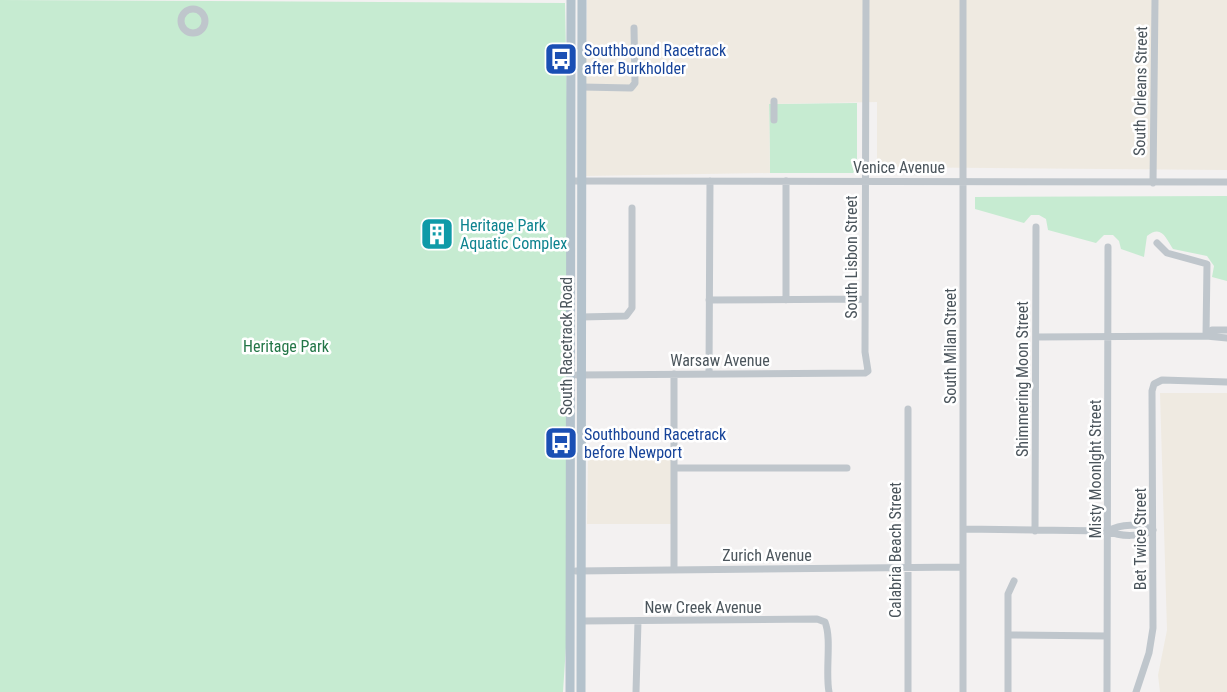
<svg xmlns="http://www.w3.org/2000/svg" width="1227" height="692" viewBox="0 0 1227 692" font-family="'Roboto Condensed',sans-serif">
  <style>
    .green { fill: #c6ebd1 }
    .sand { fill: #efeae1 }
    .lines { fill: none; stroke-linecap: round; stroke-linejoin: round }
    .minor { stroke: #bfc6cc; stroke-width: 7 }
    .major { stroke: #b4c2cc; stroke-width: 9 }
    .labels { text-anchor: middle; stroke-width: 5; stroke-linejoin: round; paint-order: stroke }
    .transit-label { font-size: 16px; fill: #164399; stroke: #fff; text-anchor: start }
    .street-label { font-size: 16px; fill: #4b555c; stroke: #fff }
    .culture-label { font-size: 16px; fill: #0d838f; stroke: #fff; text-anchor: start }
    .park-label { font-size: 16px; fill: #237647; stroke: #fff }
  </style>
  <rect width="100%" height="100%" fill="#f3f1f1"/>
  <!-- green -->
  <path class="green" d="M 0,0 L 565,3 C 569,232 580,463 563,692 L 0,692 Z
    M 857,103 L 857,168 L 853,173 L 770,173 L 769,104 Z
    M 1227,196 L 1227,281 L 1212,277 L 1214,266 L 1207,256 L 1173,249 C 1166,239 1162,224 1147,236 L 1144,257 L 1121,249 L 1119,241 L 1113,235 L 1104,235 L 1096,243 L 1048,230 L 1046,219 L 1039,215 L 1031,215 L 1024,223 L 975,209 L 975,197 Z"/>
  <!-- sand -->
  <path class="sand" d="M 587,0 L 1227,0 L 1227,170 L 877,167 L 877,102 L 769,104 L 770,173 L 584,176 Z
    M 1160,393 L 1227,393 L 1227,692 L 1160,692 L 1158,675 L 1167,630 Z
    M 588,460 L 671,460 L 671,524 L 587,524 Z"/>
  <g class="lines">
    <!-- minor -->
    <path class="minor" d="M181 21a12 12 0 1 1 24 0a12 12 0 1 1-24 0Z
      M 582,87 L 631,88 L 635,83 L 634,28
      M 774,101 L 774,120
      M 571,181 L 1227,182
      M 786,181 L 786,300
      M 1153,183 L 1155,0
      M 1157,243 L 1167,253 L 1207,264 L 1206,336
      M 709,300 L 865,299
      M 581,317 L 626,316 L 632,308 L 632,208
      M 1206,336 L 1212,330 L 1227,330
      M 1036,337 L 1206,336 L 1227,338
      M 709,374 L 710,181
      M 577,375 L 865,373 L 868,371 L 865,352 L 866,0
      M 674,468 L 847,468
      M 963,529 L 1108,531 C 1120,537 1142,537 1153,530
      M 1035,531 L 1036,227
      M 1108,531 C 1120,524 1141,523 1153,530
      M 674,568 L 674,374
      M 576,571 L 963,567
      M 581,621 L 817,619 L 825,622 C 832,639 825,671 829,692
      M 1008,635 L 1107,636
      M 636,692 L 638,621
      M 908,692 L 908,409
      M 963,692 L 963,0
      M 1008,692 L 1008,594 L 1014,581
      M 1107,692 L 1108,247
      M 1136,692 L 1149,653 L 1153,628 L 1152,391 L 1154,384 L 1162,380 L 1227,382"/>
    <!-- major -->
    <path class="major" d="M 570,692 L 571,0
      M 581,692 L 582,0"/>
  </g>
  <!-- icons -->
  <defs>
    <symbol id="bus-square" viewBox="-11 -11 22 22"><rect x="-9" y="-9" width="18" height="18" rx="4" fill="#1a4fb4" stroke="#fff"/><path d="M-5-6H5V4H4V6H2V4H-2V6H-4V4H-5ZM-3.5-4V0h7V-4ZM-3.5 1.2v1.5H-2V1.2ZM2 1.2v1.5H3.5V1.2Z" fill="#fff"/></symbol>
    <symbol id="building-square" viewBox="-11 -11 22 22"><rect x="-9" y="-9" width="18" height="18" rx="4" fill="#0f9aa8" stroke="#fff"/><path d="M-4-6H4V6H1V3H-1V6H-4ZM-2.5-4.3h1.7v1.8h-1.7ZM.8-4.3h1.7v1.8H.8ZM-2.5-1h1.7V.8h-1.7ZM.8-1h1.7V.8H.8Z" fill="#fff"/></symbol>
  </defs>
  <g fill-rule="evenodd">
    <use href="#bus-square" x="542" y="40" width="38" height="38"/>
    <use href="#building-square" x="418" y="215" width="38" height="38"/>
    <use href="#bus-square" x="542" y="424" width="38" height="38"/>
  </g>
  <g class="labels">
    <!-- transit labels -->
    <g class="transit-label">
      <text x="584" y="56">Southbound Racetrack<tspan x="584" dy="18">after Burkholder</tspan></text>
      <text x="584" y="440">Southbound Racetrack<tspan x="584" dy="18">before Newport</tspan></text>
    </g>
    <!-- street labels -->
    <g class="street-label">
      <text transform="translate(1140 91) rotate(-89)" y="6">South Orleans Street</text>
      <text x="899" y="173">Venice Avenue</text>
      <text transform="translate(851 257) rotate(-90)" y="6">South Lisbon Street</text>
      <text transform="translate(566 346) rotate(-90)" y="6">South Racetrack Road</text>
      <text transform="translate(950 346) rotate(-90)" y="6">South Milan Street</text>
      <text x="720" y="366">Warsaw Avenue</text>
      <text transform="translate(1022 379) rotate(-90)" y="6">Shimmering Moon Street</text>
      <text transform="translate(1095 469) rotate(-90)" y="6">Misty Moonlght Street</text>
      <text transform="translate(1140 539) rotate(-90)" y="6">Bet Twice Street</text>
      <text transform="translate(895 550) rotate(-90)" y="6">Calabria Beach Street</text>
      <text x="767" y="561">Zurich Avenue</text>
      <text x="703" y="613">New Creek Avenue</text>
    </g>
    <!-- culture labels -->
    <g class="culture-label">
      <text x="460" y="231">Heritage Park<tspan x="460" dy="18">Aquatic Complex</tspan></text>
    </g>
    <!-- park labels -->
    <g class="park-label">
      <text x="286" y="352">Heritage Park</text>
    </g>
  </g>
</svg>
